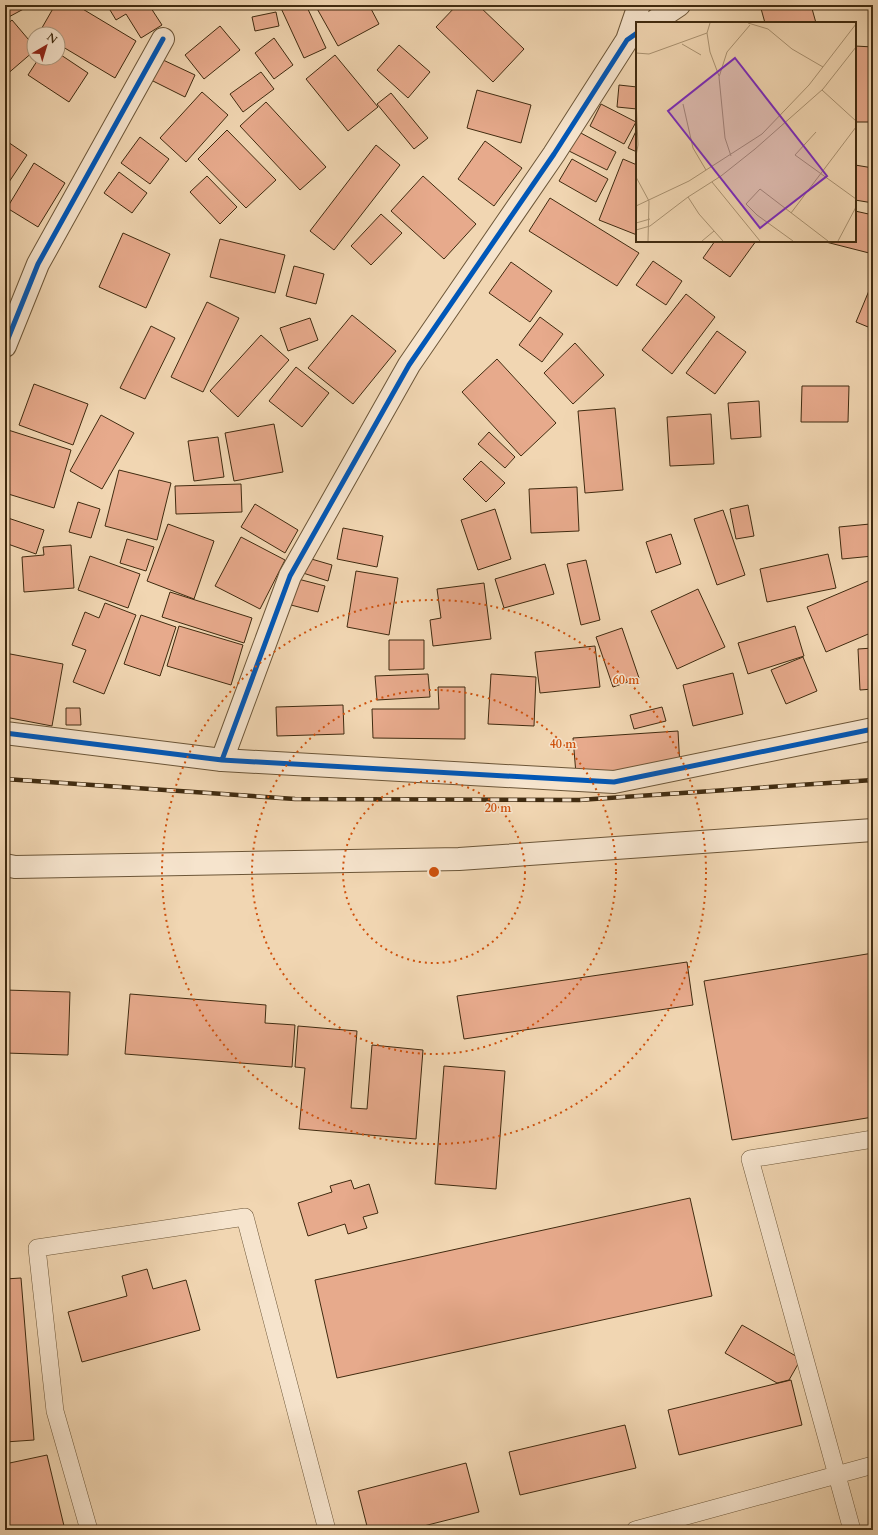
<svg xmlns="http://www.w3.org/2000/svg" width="878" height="1535" viewBox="0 0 878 1535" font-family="Cardo,serif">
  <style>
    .building { fill: #e7aa8c; stroke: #402b10 }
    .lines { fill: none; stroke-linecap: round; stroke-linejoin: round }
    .service-casing { stroke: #6c5638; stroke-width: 18 }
    .minor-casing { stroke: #6c5638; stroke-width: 24 }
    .tertiary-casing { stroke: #6c5638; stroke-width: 24 }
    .service { stroke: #f6e4cd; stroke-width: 17 }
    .minor { stroke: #f6e4cd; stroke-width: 22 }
    .tertiary { stroke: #f6e4cd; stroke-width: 22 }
    .rail-casing { stroke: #402b10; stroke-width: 4.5 }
    .rail { stroke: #f6e4cd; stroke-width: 3; stroke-dasharray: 9; stroke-linecap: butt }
    .cycleway-casing { stroke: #f6e4cd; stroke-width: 8 }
    .cycleway { stroke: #0057b8; stroke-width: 5 }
    .ring { fill: none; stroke: #cf520d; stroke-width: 2; stroke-dasharray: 2 4 }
    .inset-road { fill: none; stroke: #aa9271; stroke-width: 1 }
    .view { fill: #7b2cbf; fill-opacity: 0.15; stroke: #7b2cbf; stroke-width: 2 }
    .inset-edge { fill: none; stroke: #402b10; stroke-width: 2 }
    .centre { fill: #cf520d; stroke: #f6e4cd; stroke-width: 2 }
    .ring-label { font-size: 12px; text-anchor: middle; font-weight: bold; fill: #cf520d; stroke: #f6e4cd; stroke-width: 3; stroke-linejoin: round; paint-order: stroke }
  </style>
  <rect width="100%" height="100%" fill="#f1d6b2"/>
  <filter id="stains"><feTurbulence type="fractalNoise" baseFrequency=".005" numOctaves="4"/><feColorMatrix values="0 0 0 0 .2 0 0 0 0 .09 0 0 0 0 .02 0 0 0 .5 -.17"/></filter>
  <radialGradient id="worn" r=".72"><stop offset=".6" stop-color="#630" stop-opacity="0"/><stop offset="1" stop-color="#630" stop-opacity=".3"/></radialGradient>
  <!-- building -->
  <path class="building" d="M 5,5 L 31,5 L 5,19 Z
    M 55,5 L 76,5 L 136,41 L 115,78 L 58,44 L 58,34 L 41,34 L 39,33 Z
    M 107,5 L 149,5 L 162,25 L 141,38 L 126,14 L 116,20 Z
    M 283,5 L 306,5 L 326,48 L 304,58 L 280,6 Z
    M 315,5 L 369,5 L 379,24 L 338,46 Z
    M 457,5 L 478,5 L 524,49 L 493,82 L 436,27 Z
    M 760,5 L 811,5 L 816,23 L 765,23 Z
    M 868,5 L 873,5 L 873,34 L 872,34 Z
    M 276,12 L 279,26 L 255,31 L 252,17 Z
    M 12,20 L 34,46 L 34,51 L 5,76 L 5,26 Z
    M 220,26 L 240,50 L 204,79 L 185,55 Z
    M 274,38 L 293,65 L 274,79 L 255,53 Z
    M 399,45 L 430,72 L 408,98 L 377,70 Z
    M 855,46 L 873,47 L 873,122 L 855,122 Z
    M 58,53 L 88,73 L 69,102 L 28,75 L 39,58 L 58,58 Z
    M 335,55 L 378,107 L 348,131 L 306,79 Z
    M 161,59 L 195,75 L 185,97 L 151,80 Z
    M 261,72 L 274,89 L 243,112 L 230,94 Z
    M 619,85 L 637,87 L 637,109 L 617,107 Z
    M 477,90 L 531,105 L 521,143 L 467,128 Z
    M 202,92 L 228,115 L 186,162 L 160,138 Z
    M 391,93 L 428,138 L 414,149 L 377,104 Z
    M 266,102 L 326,167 L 300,190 L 240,126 Z
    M 601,104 L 636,122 L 624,144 L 590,126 Z
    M 637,129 L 637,152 L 628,148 Z
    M 227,130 L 276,180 L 246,208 L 198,159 Z
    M 579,132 L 616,152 L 607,170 L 569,151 Z
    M 140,137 L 169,159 L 150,184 L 121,163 Z
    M 5,140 L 27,155 L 5,188 Z
    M 485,141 L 522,168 L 494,206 L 458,179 Z
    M 376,145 L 400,165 L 334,250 L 310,231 Z
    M 572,159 L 608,179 L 596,202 L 559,181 Z
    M 623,159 L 637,165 L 637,235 L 599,220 Z
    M 34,163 L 65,183 L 38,227 L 7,208 Z
    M 855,165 L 873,168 L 873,203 L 855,200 Z
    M 119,172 L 147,193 L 132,213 L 104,193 Z
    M 207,176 L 237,207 L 220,224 L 190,192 Z
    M 423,176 L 476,224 L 444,259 L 391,211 Z
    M 550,198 L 639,253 L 617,286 L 529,231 Z
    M 855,211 L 873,215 L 873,254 L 822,241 L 855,241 Z
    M 381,214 L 402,233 L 371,265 L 351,246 Z
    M 123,233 L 170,254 L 146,308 L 99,287 Z
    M 220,239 L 285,255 L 275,293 L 210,277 Z
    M 715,241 L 756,241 L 730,277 L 703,258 Z
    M 653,261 L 682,281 L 666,305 L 636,285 Z
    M 511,262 L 552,291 L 530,322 L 489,293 Z
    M 294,266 L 324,274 L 316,304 L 286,296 Z
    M 873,281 L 873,329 L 856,322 Z
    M 686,294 L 715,317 L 672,374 L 642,350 Z
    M 207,302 L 239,318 L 203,392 L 171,377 Z
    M 352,315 L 396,351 L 353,404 L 308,368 Z
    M 540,317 L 563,334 L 542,362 L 519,345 Z
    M 310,318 L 318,340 L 288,351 L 280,328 Z
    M 151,326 L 175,338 L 145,399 L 120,388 Z
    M 717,331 L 746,352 L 715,394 L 686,373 Z
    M 261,335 L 289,360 L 238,417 L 210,391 Z
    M 575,343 L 604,375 L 573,404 L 544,373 Z
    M 497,359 L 556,423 L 521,456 L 462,392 Z
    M 296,367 L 329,393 L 302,427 L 269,401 Z
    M 34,384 L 88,404 L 73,445 L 19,425 Z
    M 802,386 L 849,386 L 848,422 L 801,422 Z
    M 759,401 L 761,437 L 731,439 L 728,403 Z
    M 615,408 L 623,490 L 585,493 L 578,411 Z
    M 711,414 L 714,464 L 670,466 L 667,417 Z
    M 101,415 L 134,433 L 102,489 L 70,471 Z
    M 274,424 L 283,472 L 234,481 L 225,433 Z
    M 5,429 L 71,450 L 54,508 L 5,493 Z
    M 489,432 L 515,457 L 505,468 L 478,444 Z
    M 218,437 L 224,477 L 194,481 L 188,441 Z
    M 481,461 L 505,483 L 486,502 L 463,479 Z
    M 119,470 L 171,483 L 157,540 L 105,526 Z
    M 241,484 L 242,512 L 176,514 L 175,486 Z
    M 577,487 L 579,531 L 531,533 L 529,489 Z
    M 78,502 L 100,509 L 91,538 L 69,532 Z
    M 255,504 L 298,530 L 285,553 L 241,527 Z
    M 748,505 L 754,536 L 736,539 L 730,509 Z
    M 495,509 L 511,559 L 478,570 L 461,520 Z
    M 723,510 L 745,575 L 717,585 L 694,519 Z
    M 5,517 L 44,530 L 36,554 L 5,543 Z
    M 168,524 L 214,541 L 194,599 L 147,581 Z
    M 870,524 L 873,556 L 842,559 L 839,527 Z
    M 343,528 L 383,536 L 377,567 L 337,559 Z
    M 671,534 L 681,564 L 656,573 L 646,542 Z
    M 241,537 L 285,560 L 260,609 L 215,586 Z
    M 127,539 L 154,547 L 146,571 L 120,563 Z
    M 71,545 L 74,588 L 24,592 L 22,557 L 44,555 L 43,547 Z
    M 5,553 L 7,553 L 7,598 L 5,598 Z
    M 828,554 L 836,588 L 767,602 L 760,569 Z
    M 90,556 L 140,574 L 128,608 L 78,590 Z
    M 308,558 L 332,565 L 328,581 L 303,573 Z
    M 586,560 L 600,620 L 581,625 L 567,564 Z
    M 545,564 L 554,594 L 504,608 L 495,579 Z
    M 356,571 L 398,578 L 389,635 L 347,627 Z
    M 298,579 L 325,586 L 318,612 L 291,605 Z
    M 873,579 L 873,632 L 826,652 L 807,607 Z
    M 484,583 L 491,639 L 433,646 L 430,620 L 441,618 L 437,589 Z
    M 698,589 L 725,647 L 677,669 L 651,611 Z
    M 170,592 L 252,618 L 244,643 L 162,617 Z
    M 105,603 L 136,615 L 104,694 L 73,682 L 86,650 L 72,645 L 85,612 L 99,618 Z
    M 141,615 L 176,627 L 160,676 L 124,664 Z
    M 179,626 L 243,645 L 231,685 L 167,666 Z
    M 795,626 L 804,656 L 748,674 L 738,643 Z
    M 622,628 L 639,678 L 613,687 L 596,637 Z
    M 389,640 L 424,640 L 424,669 L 389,670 Z
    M 595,646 L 600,687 L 540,693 L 535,652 Z
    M 873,648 L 873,689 L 860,690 L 858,649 Z
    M 5,653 L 63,664 L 52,726 L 5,717 Z
    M 803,657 L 817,691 L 786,704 L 771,670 Z
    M 733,673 L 743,714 L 693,726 L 683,685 Z
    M 428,674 L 430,697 L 377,700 L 375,676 Z
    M 491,674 L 536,677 L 534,726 L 488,724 Z
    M 438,687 L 465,687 L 465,739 L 373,738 L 372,709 L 439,709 Z
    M 343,705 L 344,734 L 277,736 L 276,707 Z
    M 662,707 L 666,721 L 634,729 L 630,715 Z
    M 66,708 L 80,708 L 81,725 L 66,725 Z
    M 678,731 L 680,767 L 576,774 L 573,738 Z
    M 873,953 L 873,1117 L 732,1140 L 704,981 Z
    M 687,962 L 693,1005 L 464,1039 L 457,996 Z
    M 5,990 L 70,992 L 68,1055 L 5,1053 Z
    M 130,994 L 266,1005 L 265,1023 L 295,1025 L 292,1067 L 125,1054 Z
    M 298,1026 L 357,1031 L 351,1108 L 367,1109 L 372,1045 L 423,1050 L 416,1139 L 299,1129 L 305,1068 L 295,1067 Z
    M 444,1066 L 505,1071 L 496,1189 L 435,1184 Z
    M 351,1180 L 354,1189 L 369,1184 L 378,1213 L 363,1217 L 367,1228 L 348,1234 L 345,1224 L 308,1236 L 298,1203 L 332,1192 L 330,1186 Z
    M 690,1198 L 712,1296 L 337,1378 L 315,1280 Z
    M 147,1269 L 153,1289 L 186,1280 L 200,1330 L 82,1362 L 68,1312 L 127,1296 L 122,1276 Z
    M 21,1278 L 34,1440 L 5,1442 L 5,1279 Z
    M 742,1325 L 801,1359 L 789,1380 L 777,1383 L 725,1353 Z
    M 791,1380 L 802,1425 L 679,1455 L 668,1410 Z
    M 625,1425 L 636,1468 L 520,1495 L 509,1452 Z
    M 47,1455 L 65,1530 L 5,1530 L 5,1464 Z
    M 466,1463 L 479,1512 L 408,1530 L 368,1530 L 358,1491 Z"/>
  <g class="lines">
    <defs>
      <path id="service" d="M 89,1530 L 55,1411 L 37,1248 L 245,1217 L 327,1530
        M 635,1530 L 873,1465
        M 852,1530 L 750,1159 L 873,1139"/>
      <path id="minor" d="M 652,23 L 679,5
        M 627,40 L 639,5
        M 5,346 L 38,264 L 163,39
        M 222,760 L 290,576 L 409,365 L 554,154 L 627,40 L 637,33
        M 5,865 L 15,867 L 459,859 L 873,830"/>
      <path id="tertiary" d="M 5,733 L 222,760 L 614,782 L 873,729"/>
    </defs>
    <!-- service casing -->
    <use href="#service" class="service-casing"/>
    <!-- minor casing -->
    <use href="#minor" class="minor-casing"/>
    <!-- tertiary casing -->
    <use href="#tertiary" class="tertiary-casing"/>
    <!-- service -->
    <use href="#service" class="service"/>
    <!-- minor -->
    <use href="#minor" class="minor"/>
    <!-- tertiary -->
    <use href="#tertiary" class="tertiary"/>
    <defs>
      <path id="rail" d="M 5,779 L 295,799 L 579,800 L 873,780"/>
    </defs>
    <!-- rail casing -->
    <use href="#rail" class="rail-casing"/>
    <!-- rail -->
    <use href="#rail" class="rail"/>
    <defs>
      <path id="cycleway" d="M 5,346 L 38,264 L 163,39
        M 5,733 L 222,760 L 614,782 L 873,729
        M 222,760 L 290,576 L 409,365 L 554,154 L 627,40 L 637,33"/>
    </defs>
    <!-- cycleway casing -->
    <use href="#cycleway" class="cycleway-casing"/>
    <!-- cycleway -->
    <use href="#cycleway" class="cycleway"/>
  </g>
  <!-- distance rings -->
  <g class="ring">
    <circle cx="434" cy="872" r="91"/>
    <circle cx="434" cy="872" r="182"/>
    <circle cx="434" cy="872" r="272"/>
  </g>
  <!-- overview -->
  <g transform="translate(636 22)">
    <rect width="220" height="220" fill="#f1d6b2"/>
    <path class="inset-road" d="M 74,1 L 71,11 L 74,30 L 83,54M 112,1 L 132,7 L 156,27 L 187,45M 46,22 L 65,33M 0,31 L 13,32 L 71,11M 186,68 L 220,99M 0,77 L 2,123 L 0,134M 47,82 L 57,126 L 70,148M 180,110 L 159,133 L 220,177M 95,134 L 89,116 L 83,55 L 91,30 L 114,3M 0,155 L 13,179 L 12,219M 76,160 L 124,219M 52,175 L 63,192 L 87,219M 0,184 L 53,159 L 126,112 L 173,63 L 220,2M 155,191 L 220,105M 0,201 L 14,197M 0,208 L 14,204 L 52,175 L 85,154 L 119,127 L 187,67 L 220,25M 66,219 L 78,209M 157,219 L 121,193 L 110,182 L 124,167 L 192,219M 202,219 L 220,185"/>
    <path class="view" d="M 99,36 L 191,154 L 124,206 L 32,89 Z"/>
    <rect width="220" height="220" class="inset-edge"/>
  </g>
  <circle cx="434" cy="872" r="6" class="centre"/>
  <g class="ring-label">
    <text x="626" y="684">60 m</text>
    <text x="563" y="748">40 m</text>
    <text x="498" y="812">20 m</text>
  </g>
  <!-- margin -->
  <rect width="878" height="1535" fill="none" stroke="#f1d6b2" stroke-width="20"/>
  <rect x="6" y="6" width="866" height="1523" fill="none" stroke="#402b10" stroke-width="2"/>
  <rect x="10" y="10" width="858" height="1515" fill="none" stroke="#402b10"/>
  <!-- north arrow -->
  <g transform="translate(46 46) rotate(38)"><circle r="19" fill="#f6e4cd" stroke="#ad9a81"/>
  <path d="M0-3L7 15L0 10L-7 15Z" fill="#8f2418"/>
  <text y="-6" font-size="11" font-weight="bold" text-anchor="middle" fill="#402b10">N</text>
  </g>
  <rect width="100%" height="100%" filter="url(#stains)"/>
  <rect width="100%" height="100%" fill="url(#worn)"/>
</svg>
